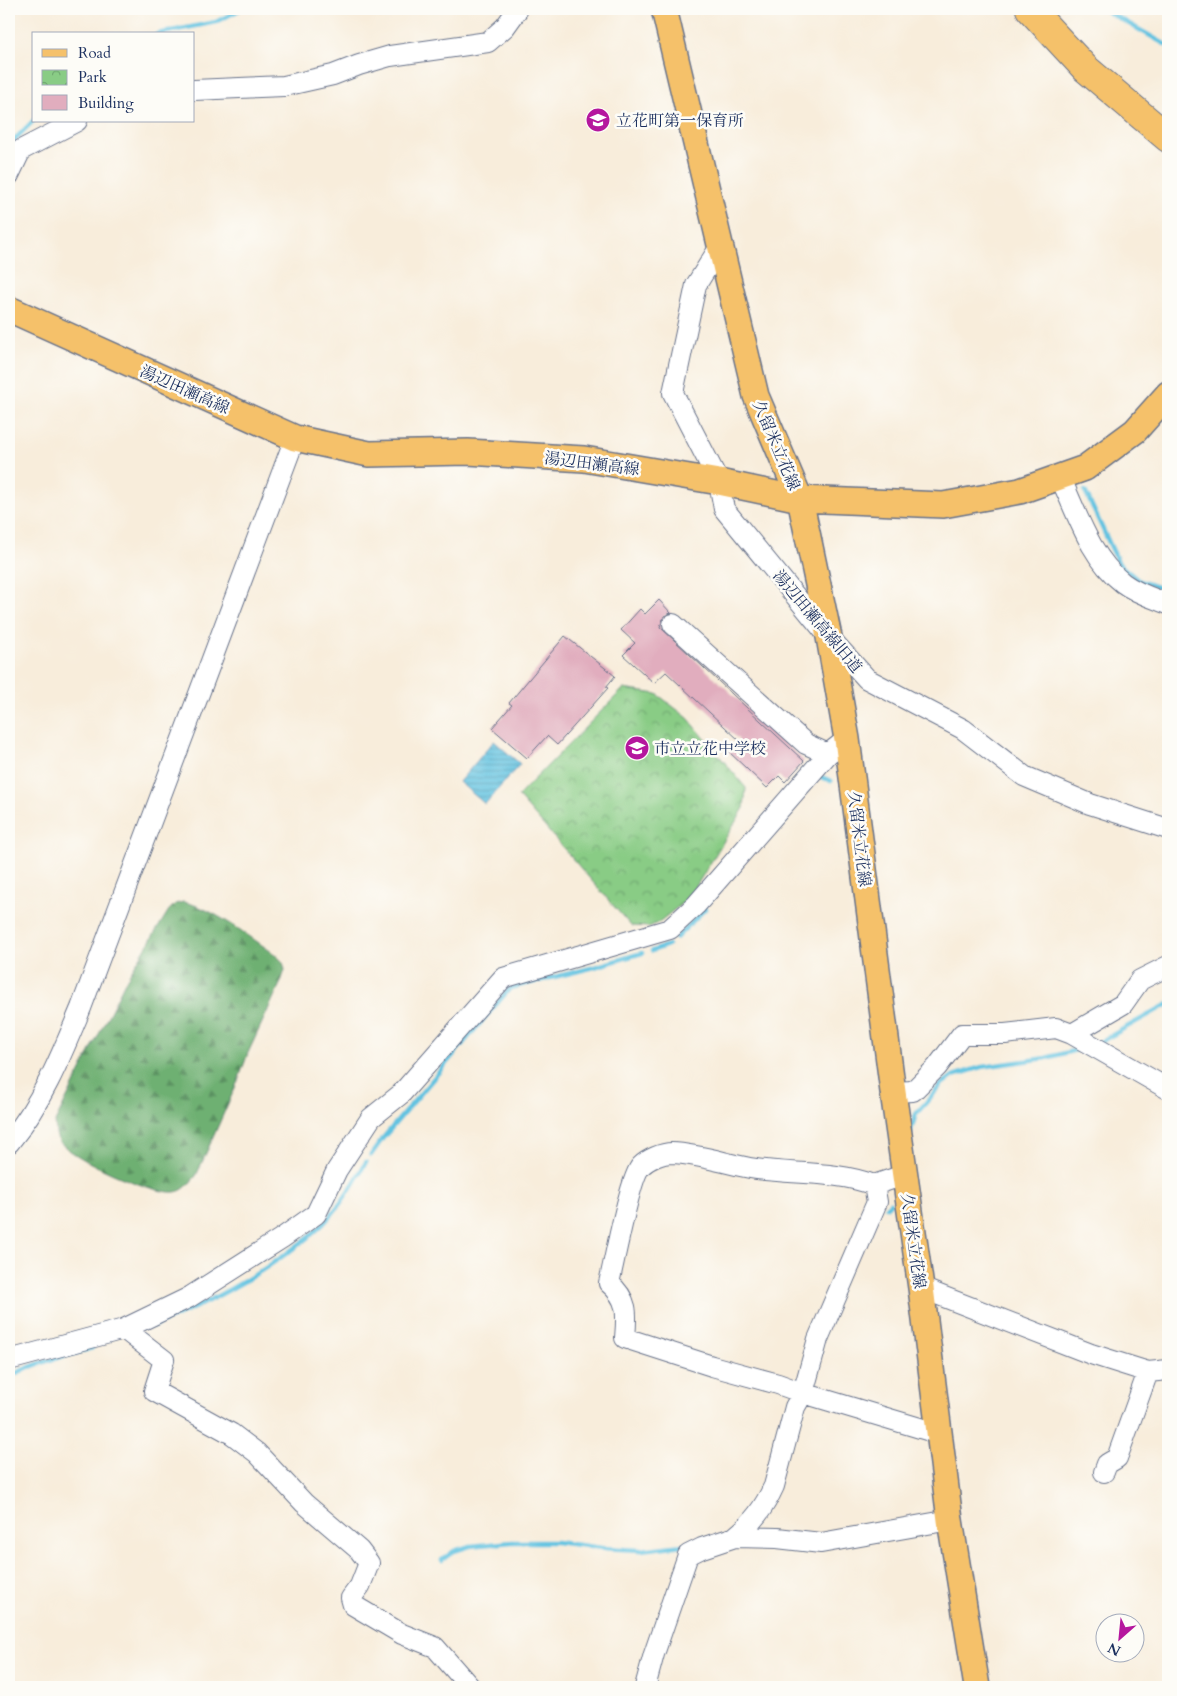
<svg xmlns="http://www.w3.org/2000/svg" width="1177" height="1696" viewBox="0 0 1177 1696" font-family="Cardo,'Noto Serif JP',serif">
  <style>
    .forest { fill: url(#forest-firs); stroke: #447068 }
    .park { fill: url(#park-crowns); stroke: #527e72 }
    .water { fill: url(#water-rules); stroke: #3e79a0 }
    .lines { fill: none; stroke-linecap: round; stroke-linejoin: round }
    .stream { stroke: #62c3e1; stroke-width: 4.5 }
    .building { fill: #e1adbe }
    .minor-casing { stroke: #68728a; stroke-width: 22 }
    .major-casing { stroke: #68728a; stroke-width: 28 }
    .highway-casing { stroke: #68728a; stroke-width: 30 }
    .minor { stroke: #fff; stroke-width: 20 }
    .major { stroke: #f5c16b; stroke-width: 25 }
    .highway { stroke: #f5c16b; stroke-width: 28 }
    .labels { text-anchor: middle; stroke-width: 5; stroke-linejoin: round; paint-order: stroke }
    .poi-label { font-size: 16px; fill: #1b2f5e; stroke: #fdfcf7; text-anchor: start }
    .street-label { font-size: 16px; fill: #1b2f5e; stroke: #fdfcf7 }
  </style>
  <defs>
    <pattern id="forest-firs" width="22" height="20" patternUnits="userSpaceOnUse" patternTransform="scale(1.25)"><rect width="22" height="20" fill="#6eb072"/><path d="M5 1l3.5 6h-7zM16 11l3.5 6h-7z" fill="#5a9061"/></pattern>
    <pattern id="park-crowns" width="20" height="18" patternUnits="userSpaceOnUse" patternTransform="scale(1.25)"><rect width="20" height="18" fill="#89cc85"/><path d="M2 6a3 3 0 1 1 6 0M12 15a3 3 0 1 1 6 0" fill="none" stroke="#6fa670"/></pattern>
    <pattern id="water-rules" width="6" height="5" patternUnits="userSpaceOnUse" patternTransform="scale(1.25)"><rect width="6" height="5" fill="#62c3e1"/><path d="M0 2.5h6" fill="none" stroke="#509fba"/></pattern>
  </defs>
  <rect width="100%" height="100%" fill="#fdfcf7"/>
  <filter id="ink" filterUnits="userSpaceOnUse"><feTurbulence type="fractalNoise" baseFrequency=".02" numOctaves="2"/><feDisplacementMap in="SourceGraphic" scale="10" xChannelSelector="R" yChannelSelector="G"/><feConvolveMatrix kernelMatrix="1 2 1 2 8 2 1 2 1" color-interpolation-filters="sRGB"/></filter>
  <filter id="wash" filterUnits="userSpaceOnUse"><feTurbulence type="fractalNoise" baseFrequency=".0096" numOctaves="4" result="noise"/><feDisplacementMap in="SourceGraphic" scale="20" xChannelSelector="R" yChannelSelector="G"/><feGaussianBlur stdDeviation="1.12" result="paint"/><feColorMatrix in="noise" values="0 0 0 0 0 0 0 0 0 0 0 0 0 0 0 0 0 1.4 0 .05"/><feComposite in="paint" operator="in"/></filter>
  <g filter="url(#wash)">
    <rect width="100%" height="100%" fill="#f8eddb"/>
    <!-- forest -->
    <path class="forest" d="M 183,902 C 210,906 253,939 276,955 L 283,962 L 285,970 L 281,982 L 248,1053 L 238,1081 L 196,1176 C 190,1182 185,1191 175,1192 C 154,1195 72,1159 59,1141 C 55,1136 56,1128 55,1122 L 127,978 L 169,910 L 175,904 Z"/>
    <!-- park -->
    <path class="park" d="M 623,689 L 657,694 L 688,718 L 746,788 L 744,808 L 689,898 L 659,922 L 649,927 L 631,926 L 518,796 Z"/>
    <!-- water -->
    <path class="water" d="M 494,741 L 520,764 L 485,804 L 459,782 Z"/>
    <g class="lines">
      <!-- stream -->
      <path class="stream" d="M 357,9 C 375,14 392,15 411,9
        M 1103,9 L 1168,46
        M 157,34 L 216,22 L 241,9
        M 9,145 L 34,120
        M 1085,491 L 1119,564 L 1138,580 L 1168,591
        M 819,776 L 831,781
        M 676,938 L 705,909
        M 652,951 L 668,945
        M 1100,1042 L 1168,1004
        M 910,1133 L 916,1114 L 942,1084 L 953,1076 L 982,1067 L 1046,1058 L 1084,1048
        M 371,1155 L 383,1138 L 510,988 L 591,968 L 642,953
        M 886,1207 L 890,1203
        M 153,1326 C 202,1306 248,1282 290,1251 C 302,1242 315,1233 325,1222 C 342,1204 354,1183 366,1162
        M 9,1377 C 35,1362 63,1357 92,1348
        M 442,1560 L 454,1551 L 470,1546 L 512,1542 L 556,1542 L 602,1548 L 640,1550 L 691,1544"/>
    </g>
    <g id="blocks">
      <!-- building -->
      <path class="building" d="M 659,600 L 671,613 L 664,616 L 660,627 L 804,761 L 785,782 L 779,776 L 767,788 L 728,751 L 739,740 L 666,672 L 654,683 L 623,655 L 635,643 L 621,630 L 640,609 L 645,614 Z
        M 565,636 L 615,676 L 606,687 L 608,688 L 557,745 L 547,736 L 527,758 L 492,728 L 512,705 L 509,703 Z"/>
    </g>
  </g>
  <g filter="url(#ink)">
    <use href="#blocks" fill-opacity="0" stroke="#68728a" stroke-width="1"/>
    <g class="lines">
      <defs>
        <path id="minor" d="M 194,90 L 284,86 L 333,75 L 359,65 L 390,56 L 488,42 L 505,27 L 518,9
          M 9,175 L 21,150 L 77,121
          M 721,245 L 696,285 L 673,393 L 719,482 L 724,509 L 829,637 L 867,679 L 963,729 L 1024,776 L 1090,804 L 1168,829
          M 1060,477 C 1077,513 1090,557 1123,583 C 1136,593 1153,598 1168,604
          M 673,624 L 806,744 L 828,754
          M 1072,1034 L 1123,1004 L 1140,980 L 1168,966
          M 893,1092 L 913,1091 L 937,1067 L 962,1034 L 1005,1034 L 1056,1028 L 1072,1034 L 1168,1089
          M 9,1143 C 42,1103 61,1056 81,1008 L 295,438
          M 874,1185 C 835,1170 791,1175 750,1168 C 724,1163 698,1154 672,1153 C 662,1153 648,1159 641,1166 C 630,1177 614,1263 609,1283 C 629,1300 627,1314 625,1338 L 712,1366 L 778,1384 L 803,1393 L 940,1434
          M 921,1288 L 1091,1354 L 1148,1372 L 1168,1370
          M 124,1329 L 164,1360 L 154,1391 L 232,1434 L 257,1453 L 304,1503 L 359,1550 L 369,1563 L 360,1586 L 351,1598 L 353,1605 L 402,1634 L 435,1647 L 470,1687
          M 9,1360 L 124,1329 L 188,1298 L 282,1238 L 316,1214 L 337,1170 L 371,1118 L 401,1094 L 503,978 L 670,929 L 696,905 L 828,754 L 847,739
          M 1104,1472 L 1107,1464 L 1117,1458 L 1148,1372
          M 735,1537 C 753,1522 764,1508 774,1486 L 795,1407 L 803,1393 L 818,1339 L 877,1202 L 874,1185 L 904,1175
          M 645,1687 L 654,1654 L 688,1555 L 702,1548 L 735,1537 L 777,1538 L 821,1543 L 950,1520"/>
        <path id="major" d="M 664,9 L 756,396 L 800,499 L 829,637 L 847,739 L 893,1092 L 921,1288 L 950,1520 L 977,1687
          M 9,309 L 295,438 L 369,454 L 468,452 L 584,459 L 719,482 L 800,499 L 943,505 L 1020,491 L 1085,468 L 1135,431 L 1168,394"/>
        <path id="highway" d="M 1030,9 L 1085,68 L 1168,138"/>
      </defs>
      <!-- minor casing -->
      <use href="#minor" class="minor-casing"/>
      <!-- major casing -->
      <use href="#major" class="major-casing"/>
      <!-- highway casing -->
      <use href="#highway" class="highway-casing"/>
      <!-- minor -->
      <use href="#minor" class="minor"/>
      <!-- major -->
      <use href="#major" class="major"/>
      <!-- highway -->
      <use href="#highway" class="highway"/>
    </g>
  </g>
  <!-- icons -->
  <defs>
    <symbol id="school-disc" viewBox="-11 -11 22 22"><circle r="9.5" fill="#b5179e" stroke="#fdfcf7"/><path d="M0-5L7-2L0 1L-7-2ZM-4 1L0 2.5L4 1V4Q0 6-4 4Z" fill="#fff"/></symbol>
  </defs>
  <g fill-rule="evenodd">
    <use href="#school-disc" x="584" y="106" width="28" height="28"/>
    <use href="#school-disc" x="623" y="734" width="28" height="28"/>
  </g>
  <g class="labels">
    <!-- poi labels -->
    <g class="poi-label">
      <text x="616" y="126">立花町第一保育所</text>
      <text x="654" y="754">市立立花中学校</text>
    </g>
    <!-- street labels -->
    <g class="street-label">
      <text transform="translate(185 389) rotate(24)" y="6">湯辺田瀬高線</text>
      <text transform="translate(777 445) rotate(67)" y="6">久留米立花線</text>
      <text transform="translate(592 463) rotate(7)" y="6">湯辺田瀬高線</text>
      <text transform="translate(818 621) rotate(50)" y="6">湯辺田瀬高線旧道</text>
      <text transform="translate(860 839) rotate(83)" y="6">久留米立花線</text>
      <text transform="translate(914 1241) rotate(82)" y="6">久留米立花線</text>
    </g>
  </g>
  <!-- margin -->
  <rect width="1177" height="1696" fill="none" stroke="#fdfcf7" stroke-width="30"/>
  <!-- legend -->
  <rect x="32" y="32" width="162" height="90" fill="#fdfcf7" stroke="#a3aaba"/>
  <rect x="42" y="49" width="25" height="8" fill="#f5c16b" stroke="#a3aaba"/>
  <text x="78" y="58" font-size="15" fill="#1b2f5e">Road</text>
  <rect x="42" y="70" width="25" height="15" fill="url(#park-crowns)" stroke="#a3aaba"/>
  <text x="78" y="82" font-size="15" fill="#1b2f5e">Park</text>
  <rect x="42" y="95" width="25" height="15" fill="#e1adbe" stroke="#a3aaba"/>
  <text x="78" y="108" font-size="15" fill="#1b2f5e">Building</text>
  <!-- north arrow -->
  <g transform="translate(1120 1638) rotate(207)"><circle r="24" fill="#fdfcf7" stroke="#a3aaba"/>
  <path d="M0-4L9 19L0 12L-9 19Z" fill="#b5179e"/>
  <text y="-8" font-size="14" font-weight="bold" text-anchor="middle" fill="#1b2f5e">N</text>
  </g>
</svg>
